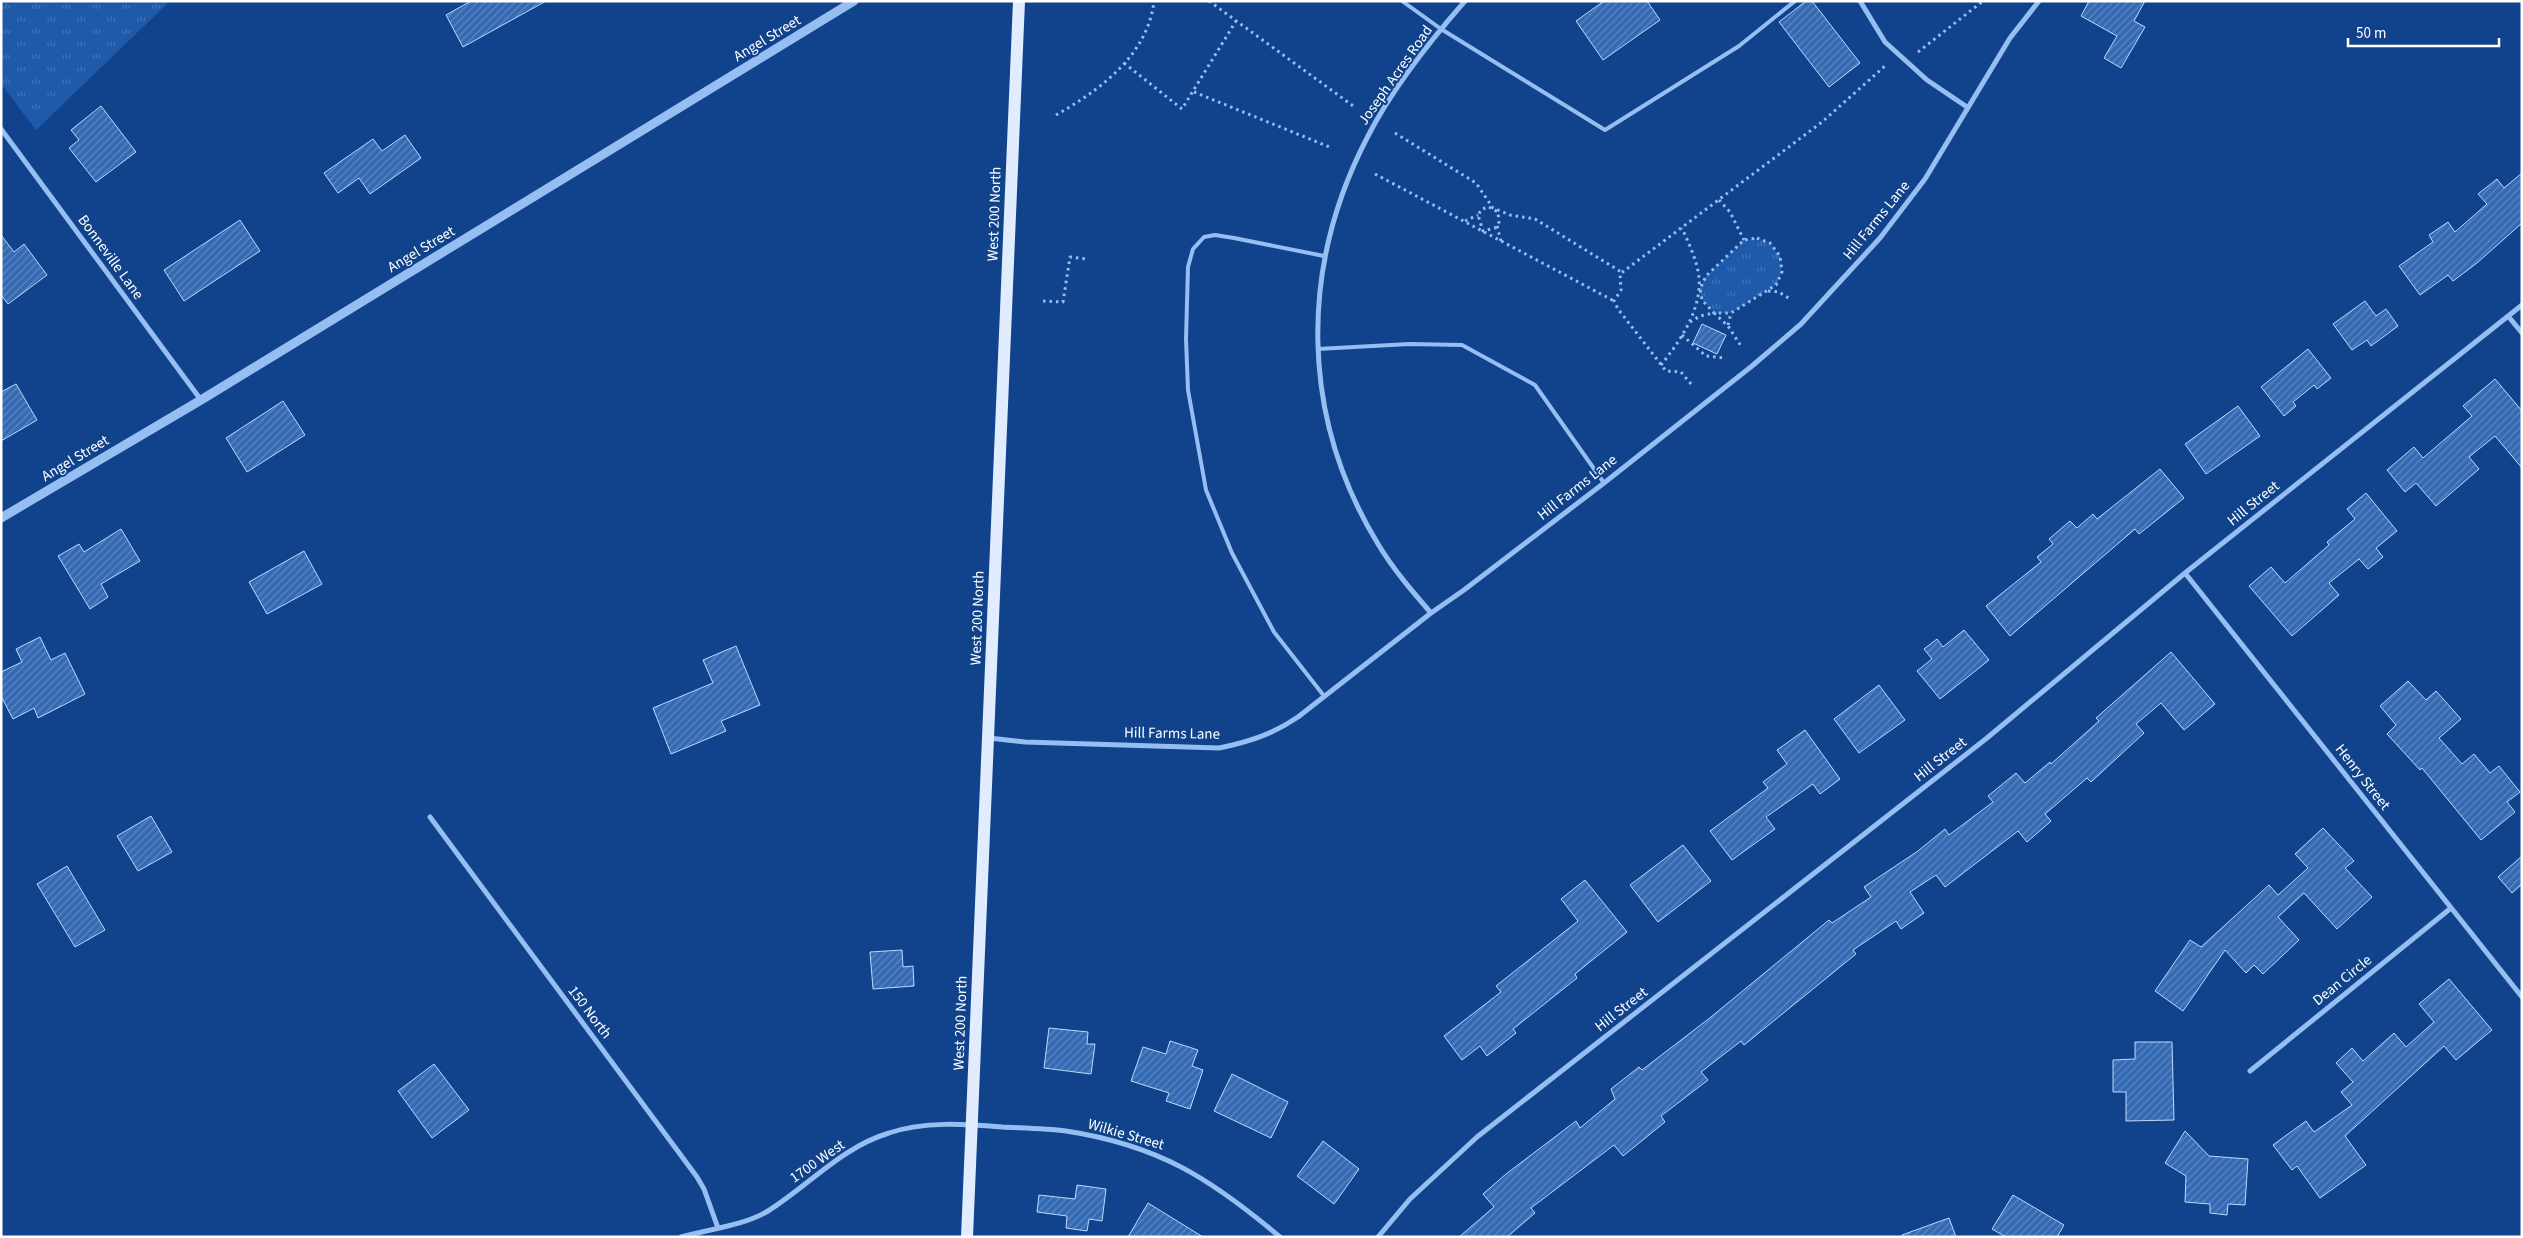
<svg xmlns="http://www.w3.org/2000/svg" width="2523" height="1238" viewBox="0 0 2523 1238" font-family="'Source Sans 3',sans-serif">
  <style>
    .grass { fill: url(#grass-tufts) }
    .building { fill: url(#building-hatch); stroke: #bdd9fd }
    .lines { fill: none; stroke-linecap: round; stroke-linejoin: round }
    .path { stroke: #96bef2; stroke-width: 3; stroke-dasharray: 2.5 4; stroke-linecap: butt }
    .service { stroke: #96bef2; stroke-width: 4 }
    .minor { stroke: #96bef2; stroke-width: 5 }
    .tertiary { stroke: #96bef2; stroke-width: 9 }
    .primary { stroke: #e1ecff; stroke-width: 12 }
    .labels { text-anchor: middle; stroke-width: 4; stroke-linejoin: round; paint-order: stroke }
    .street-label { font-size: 15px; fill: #fff; stroke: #10438b }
  </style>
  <defs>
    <pattern id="grass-tufts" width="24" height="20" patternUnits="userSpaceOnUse" patternTransform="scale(1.25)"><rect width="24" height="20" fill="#1e5aa9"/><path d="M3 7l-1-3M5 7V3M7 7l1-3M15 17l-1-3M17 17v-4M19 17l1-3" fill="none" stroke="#4073b6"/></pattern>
    <pattern id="building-hatch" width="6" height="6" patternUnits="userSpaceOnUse" patternTransform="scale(1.25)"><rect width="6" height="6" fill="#346ab3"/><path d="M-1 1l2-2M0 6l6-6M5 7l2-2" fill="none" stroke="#5d88c2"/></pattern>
  </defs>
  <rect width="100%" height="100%" fill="#10438b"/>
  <!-- grass -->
  <path class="grass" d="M 1,1 L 170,1 L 36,130 L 1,84 Z
    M 1757,238 L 1770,243 L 1780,256 L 1782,272 L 1776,285 L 1731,313 L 1714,313 L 1702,300 L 1700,289 L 1706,276 L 1744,240 Z"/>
  <!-- building -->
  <path class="building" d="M 471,1 L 546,1 L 463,47 L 446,15 Z
    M 1604,1 L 1647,1 L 1660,20 L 1603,60 L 1576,21 Z
    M 1806,1 L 1812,1 L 1860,63 L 1829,87 L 1779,22 Z
    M 2089,1 L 2145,1 L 2134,21 L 2145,27 L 2121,68 L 2104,58 L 2117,36 L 2081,16 Z
    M 101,106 L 136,152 L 96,182 L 69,148 L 79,140 L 71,130 Z
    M 405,135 L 421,158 L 370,194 L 359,178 L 338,193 L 324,173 L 373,139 L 382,151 Z
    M 2522,173 L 2522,223 L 2477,263 L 2453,281 L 2448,275 L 2420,295 L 2399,266 L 2433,242 L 2429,235 L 2448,222 L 2455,232 L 2487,204 L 2478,194 L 2497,179 L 2504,188 Z
    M 240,220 L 260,251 L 184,301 L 164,270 Z
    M 1,235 L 14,252 L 24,244 L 47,275 L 8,304 L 1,295 Z
    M 2365,301 L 2376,316 L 2386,309 L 2398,326 L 2371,346 L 2367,340 L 2352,350 L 2333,324 Z
    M 1702,324 L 1726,335 L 1717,354 L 1693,343 Z
    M 2308,349 L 2331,378 L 2317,389 L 2314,385 L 2293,402 L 2296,406 L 2284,416 L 2261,387 Z
    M 2495,379 L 2522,411 L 2522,468 L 2495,436 L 2469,457 L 2479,469 L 2436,506 L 2416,483 L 2405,492 L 2387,470 L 2414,447 L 2423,458 L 2472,416 L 2463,406 Z
    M 16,384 L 37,420 L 1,441 L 1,392 Z
    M 283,401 L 305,435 L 247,472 L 226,438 Z
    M 2238,406 L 2260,436 L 2206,474 L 2185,444 Z
    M 2160,469 L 2184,498 L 2139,534 L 2135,529 L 2010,636 L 1986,606 L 2041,562 L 2037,557 L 2053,544 L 2049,539 L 2070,521 L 2077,528 L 2093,514 L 2097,519 Z
    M 2366,493 L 2397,531 L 2376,548 L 2383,557 L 2368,569 L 2359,559 L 2329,583 L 2339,595 L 2292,636 L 2249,586 L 2271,567 L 2285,583 L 2329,545 L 2327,542 L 2355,519 L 2347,509 Z
    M 121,529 L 140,561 L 101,584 L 108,597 L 90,609 L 58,556 L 79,544 L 84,552 Z
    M 304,551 L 322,584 L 267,614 L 249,582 Z
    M 1964,630 L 1989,660 L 1940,699 L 1917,671 L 1932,659 L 1924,649 L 1937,639 L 1943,647 Z
    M 40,637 L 51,660 L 65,653 L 85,694 L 38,718 L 34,708 L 13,719 L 1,696 L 1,672 L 22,662 L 16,649 Z
    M 736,646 L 760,705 L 721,721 L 726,731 L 671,754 L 653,708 L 713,683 L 703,660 Z
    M 2171,652 L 2215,704 L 2184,730 L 2161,703 L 2136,724 L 2144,733 L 2091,782 L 2087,778 L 2045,814 L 2051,821 L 2027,842 L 2018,831 L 1945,887 L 1936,875 L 1910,892 L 1924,913 L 1901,929 L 1896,921 L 1853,950 L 1856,954 L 1744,1045 L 1741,1041 L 1701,1072 L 1708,1080 L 1661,1116 L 1665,1122 L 1623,1156 L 1614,1145 L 1531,1208 L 1535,1213 L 1507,1237 L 1459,1237 L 1494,1207 L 1483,1194 L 1506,1174 L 1576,1121 L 1580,1128 L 1615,1099 L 1611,1089 L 1639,1067 L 1642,1070 L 1711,1017 L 1829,920 L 1832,923 L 1871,897 L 1864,887 L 1918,851 L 1945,829 L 1949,835 L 1993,802 L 1988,796 L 2016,773 L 2025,783 L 2050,762 L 2051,764 L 2099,721 L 2096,718 Z
    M 2408,681 L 2426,700 L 2436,691 L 2461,719 L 2439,738 L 2462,764 L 2474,754 L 2490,773 L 2499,766 L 2520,792 L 2507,802 L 2515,812 L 2481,840 L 2422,768 L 2420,770 L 2387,734 L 2396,725 L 2380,706 Z
    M 1879,685 L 1905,720 L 1859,753 L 1834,719 Z
    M 1805,730 L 1840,779 L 1820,794 L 1813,784 L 1766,817 L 1775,829 L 1732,860 L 1710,831 L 1768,788 L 1763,782 L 1787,764 L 1777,750 Z
    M 151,816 L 172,852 L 138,871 L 117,836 Z
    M 2323,828 L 2354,861 L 2345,868 L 2372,897 L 2337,929 L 2304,893 L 2278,917 L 2299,940 L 2263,974 L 2254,965 L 2246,973 L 2225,950 L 2183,1011 L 2155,991 L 2190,940 L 2201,947 L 2269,885 L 2278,895 L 2308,868 L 2295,854 Z
    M 1683,845 L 1711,881 L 1658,922 L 1630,885 Z
    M 2522,856 L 2522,884 L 2512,893 L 2498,877 Z
    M 67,866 L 105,930 L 75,947 L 37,884 Z
    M 1585,880 L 1627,932 L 1575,974 L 1577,978 L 1513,1029 L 1516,1033 L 1487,1056 L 1480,1046 L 1462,1060 L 1444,1036 L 1501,992 L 1496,986 L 1578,921 L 1561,899 Z
    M 902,950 L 903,967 L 913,966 L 914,986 L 873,989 L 870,952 Z
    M 2449,979 L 2492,1030 L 2456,1060 L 2444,1046 L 2345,1136 L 2366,1165 L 2320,1198 L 2297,1166 L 2292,1170 L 2273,1145 L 2306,1121 L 2314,1132 L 2352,1105 L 2341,1092 L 2353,1082 L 2336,1063 L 2352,1048 L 2363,1061 L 2394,1033 L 2406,1047 L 2434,1022 L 2419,1004 Z
    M 1049,1028 L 1088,1032 L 1087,1044 L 1095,1044 L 1091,1074 L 1044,1068 Z
    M 1170,1041 L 1198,1050 L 1192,1066 L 1203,1070 L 1190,1109 L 1166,1101 L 1169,1093 L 1131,1081 L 1143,1047 L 1166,1054 Z
    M 2135,1042 L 2172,1042 L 2174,1120 L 2126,1121 L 2126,1092 L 2113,1092 L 2113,1060 L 2135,1059 Z
    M 434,1064 L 469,1110 L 432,1138 L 398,1091 Z
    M 1232,1074 L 1288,1102 L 1271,1138 L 1214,1111 Z
    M 2185,1131 L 2209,1156 L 2248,1159 L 2245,1205 L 2228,1204 L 2227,1215 L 2210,1213 L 2210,1204 L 2185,1202 L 2186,1176 L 2165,1163 Z
    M 1323,1141 L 1359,1169 L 1334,1204 L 1297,1176 Z
    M 1077,1185 L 1106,1189 L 1102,1221 L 1089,1219 L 1087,1231 L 1066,1228 L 1067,1216 L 1037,1212 L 1039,1195 L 1075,1199 Z
    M 2013,1195 L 2064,1225 L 2057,1237 L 2006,1237 L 1992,1229 Z
    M 1148,1203 L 1203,1237 L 1128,1237 Z
    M 1949,1218 L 1956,1237 L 1902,1237 L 1902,1235 Z"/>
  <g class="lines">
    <!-- path -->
    <path class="path" d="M 1209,1 L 1356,108
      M 1918,52 L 1983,1
      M 1124,63 L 1182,109 L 1236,21
      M 1194,92 L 1332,148
      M 1056,115 C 1100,90 1148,55 1154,1
      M 1395,133 L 1476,183 L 1493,208 L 1510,215 L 1535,219 L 1623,273
      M 1375,174 L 1614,301
      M 1719,200 L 1730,212 L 1744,240
      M 1489,207 L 1498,212 L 1499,222 L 1495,228 L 1483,231 L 1478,215 L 1482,209 Z
      M 1465,221 L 1478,215
      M 1497,226 L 1501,241
      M 1757,238 L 1770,243 L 1780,256 L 1782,272 L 1776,285 L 1731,313 L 1714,313 L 1702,300 L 1700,289 L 1706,276 L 1744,240 Z
      M 1768,291 L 1779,292 L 1790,299
      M 1043,301 L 1063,302 L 1070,257 L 1086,259
      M 1690,322 L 1700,316 L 1714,313 L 1728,326 L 1741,346
      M 1728,325 L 1731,313
      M 1682,335 L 1706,356 L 1725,358
      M 1661,365 C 1681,340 1705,305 1698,271 C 1695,256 1688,242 1682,228
      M 1691,384 L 1681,372 L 1666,371 L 1618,309 L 1614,301 L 1621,290 L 1620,274 L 1822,122 L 1885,66"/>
    <!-- service -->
    <path class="service" d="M 1402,1 L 1441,29 L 1605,130 L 1739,46 L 1795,1
      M 1324,256 L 1234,238 L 1215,235 L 1204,237 L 1193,249 L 1188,267 L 1186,339 L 1188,390 L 1206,490 L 1232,553 L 1274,632 L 1324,696
      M 1318,349 L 1409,344 L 1462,345 L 1535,385 L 1604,483"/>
    <!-- minor -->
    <path class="minor" d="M 1860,1 L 1885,42 L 1927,80 L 1967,107
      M 1,129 L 201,400
      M 2508,316 L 2522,333
      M 2185,573 L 2522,997
      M 1431,613 C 1412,591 1393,569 1378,544 C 1300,416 1299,268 1368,136 C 1393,87 1429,42 1465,1
      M 989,738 L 1025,742 L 1219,748 C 1249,742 1273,734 1298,717 L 1431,613 L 1464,590 L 1604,483 L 1752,366 L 1801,324 L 1880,238 L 1925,179 L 2010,38 L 2039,1
      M 430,817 L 697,1177 L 704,1189 L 718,1228
      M 2250,1071 L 2451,908
      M 681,1237 C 709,1229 743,1226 768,1211 C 808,1186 842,1147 889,1133 C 924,1121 965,1124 1002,1127 C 1023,1128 1045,1128 1066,1131 C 1158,1145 1210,1178 1280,1237
      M 1378,1237 L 1410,1199 L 1477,1137 L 1987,738 L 2185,573 L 2522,305"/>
    <!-- tertiary -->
    <path class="tertiary" d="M 1,518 L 201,400 L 854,1"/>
    <!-- primary -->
    <path class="primary" d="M 967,1237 L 1019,1"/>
  </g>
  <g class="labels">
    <!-- street labels -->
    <g class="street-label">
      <text transform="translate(767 38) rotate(-31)" y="5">Angel Street</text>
      <text transform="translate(1395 75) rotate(-55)" y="5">Joseph Acres Road</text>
      <text transform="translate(994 214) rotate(-88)" y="5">West 200 North</text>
      <text transform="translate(1876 220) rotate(-51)" y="5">Hill Farms Lane</text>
      <text transform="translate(421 249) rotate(-31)" y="5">Angel Street</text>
      <text transform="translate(111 257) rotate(54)" y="5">Bonneville Lane</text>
      <text transform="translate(75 458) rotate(-31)" y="5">Angel Street</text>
      <text transform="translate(1577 487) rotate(-38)" y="5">Hill Farms Lane</text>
      <text transform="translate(2253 503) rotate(-39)" y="5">Hill Street</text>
      <text transform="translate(977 618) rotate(-88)" y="5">West 200 North</text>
      <text transform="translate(1172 733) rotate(1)" y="5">Hill Farms Lane</text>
      <text transform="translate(1940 759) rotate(-38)" y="5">Hill Street</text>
      <text transform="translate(2363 777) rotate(52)" y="5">Henry Street</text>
      <text transform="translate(2342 980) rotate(-39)" y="5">Dean Circle</text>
      <text transform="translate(1621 1009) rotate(-38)" y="5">Hill Street</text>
      <text transform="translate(590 1012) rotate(53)" y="5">150 North</text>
      <text transform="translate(960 1023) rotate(-88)" y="5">West 200 North</text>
      <text transform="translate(1126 1134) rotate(16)" y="5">Wilkie Street</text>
      <text transform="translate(817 1161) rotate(-35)" y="5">1700 West</text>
    </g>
  </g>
  <!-- border -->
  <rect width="2523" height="1238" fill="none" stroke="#ffffff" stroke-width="5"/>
  <!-- scale -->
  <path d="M2348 38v8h151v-8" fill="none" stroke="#ffffff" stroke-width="2.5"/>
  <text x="2356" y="38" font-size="15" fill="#ffffff" stroke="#10438b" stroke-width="4" paint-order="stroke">50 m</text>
</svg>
